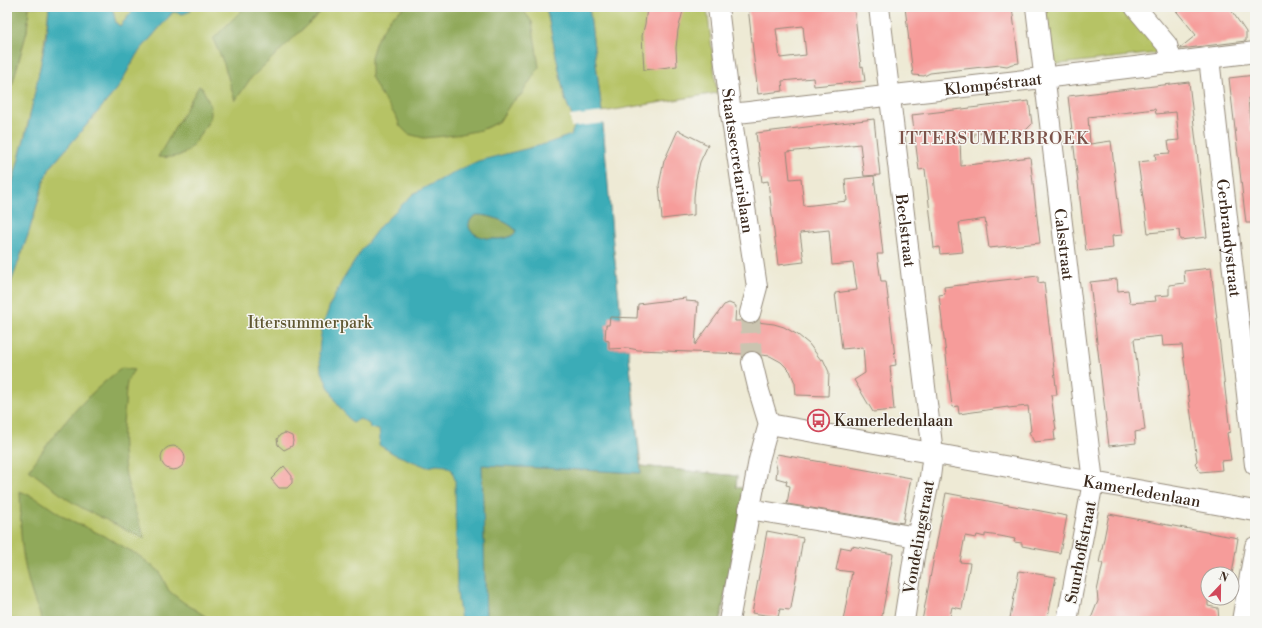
<svg xmlns="http://www.w3.org/2000/svg" width="1262" height="628" viewBox="0 0 1262 628" font-family="'Libre Bodoni',serif">
  <style>
    .green { fill: #b6c365; stroke: #787642 }
    .forest { fill: #90a95a; stroke: #666a3c }
    .water { fill: #3bacb7; stroke: #3b6b6a; fill-rule: evenodd }
    .pier { fill: #eeead5 }
    .building { fill: #f69c9a; fill-rule: evenodd }
    .lines { fill: none; stroke-linecap: round; stroke-linejoin: round }
    .minor-tunnel { stroke: #cac4b0; stroke-width: 20; stroke-dasharray: 20 10; stroke-linecap: butt }
    .minor-casing { stroke: #948a7a; stroke-width: 22 }
    .minor { stroke: #fff; stroke-width: 20 }
    .labels { text-anchor: middle; stroke-width: 3; stroke-linejoin: round; paint-order: stroke }
    .street-label { font-size: 16px; fill: #3b2a1e; stroke: #f6f6f2 }
    .park-label { font-size: 16px; fill: #605833; stroke: #f6f6f2 }
    .poi-label { font-size: 16px; fill: #3b2a1e; stroke: #f6f6f2; text-anchor: start }
    .neighbourhood-label { font-size: 17px; letter-spacing: 1px; fill: #7c5249; stroke: #f6f6f2 }
  </style>
  <rect width="100%" height="100%" fill="#f6f6f2"/>
  <filter id="ink" filterUnits="userSpaceOnUse"><feTurbulence type="fractalNoise" baseFrequency=".025" numOctaves="2"/><feDisplacementMap in="SourceGraphic" scale="8" xChannelSelector="R" yChannelSelector="G"/><feConvolveMatrix kernelMatrix="1 2 1 2 8 2 1 2 1" color-interpolation-filters="sRGB"/></filter>
  <filter id="wash" filterUnits="userSpaceOnUse"><feTurbulence type="fractalNoise" baseFrequency=".012" numOctaves="4" result="noise"/><feDisplacementMap in="SourceGraphic" scale="16" xChannelSelector="R" yChannelSelector="G"/><feGaussianBlur stdDeviation="0.9" result="paint"/><feColorMatrix in="noise" values="0 0 0 0 0 0 0 0 0 0 0 0 0 0 0 0 0 1.4 0 .05"/><feComposite in="paint" operator="in"/></filter>
  <g filter="url(#wash)">
    <rect width="100%" height="100%" fill="#eeead5"/>
    <!-- green -->
    <path class="green" d="M 29,7 L 49,7 C 42,73 25,138 7,203 L 7,86 L 12,85 L 27,31 Z
      M 112,7 L 136,7 L 120,26 L 116,23 Z
      M 189,7 L 546,7 L 565,99 L 572,116 L 613,244 L 621,317 L 610,317 L 609,325 L 606,325 L 605,340 L 609,341 L 609,349 L 628,348 L 641,466 L 737,476 L 736,487 L 745,489 L 720,621 L 7,621 L 7,294 L 28,235 L 45,178 L 50,168 L 118,88 L 137,54 L 173,12 L 191,11 Z
      M 589,7 L 707,7 L 717,93 L 602,112 Z
      M 1045,7 L 1126,7 L 1165,52 L 1052,65 Z"/>
    <!-- forest -->
    <path class="forest" d="M 7,7 L 29,7 L 27,31 L 12,85 L 7,86 Z
      M 245,7 L 326,7 L 251,78 L 235,101 L 224,64 L 213,39 Z
      M 405,7 L 521,7 L 532,22 L 539,67 L 521,95 L 511,103 L 499,122 L 481,130 L 455,135 L 424,138 L 408,134 L 400,126 L 397,118 L 379,92 L 371,76 L 371,57 L 376,41 L 390,18 Z
      M 199,86 L 202,88 C 206,96 211,104 211,114 C 211,121 191,149 185,153 C 179,157 165,158 158,157 Z
      M 477,215 C 491,215 506,221 516,230 L 515,233 C 505,245 461,238 470,221 C 472,218 473,216 477,215 Z
      M 122,368 L 134,370 C 132,373 129,377 128,380 C 125,388 126,397 125,405 C 118,458 127,489 145,539 L 84,509 L 67,499 L 29,470 C 57,430 83,397 122,368 Z
      M 482,465 L 641,473 L 641,466 L 737,476 L 736,487 L 745,489 L 720,621 L 486,621 Z
      M 20,491 L 39,500 L 64,517 L 106,537 L 138,555 L 159,571 L 169,591 L 183,602 L 213,621 L 43,621 C 30,594 23,564 21,535 C 20,520 21,506 20,491 Z"/>
    <!-- water -->
    <path class="water" d="M 49,7 L 112,7 L 116,23 L 120,26 L 136,7 L 189,7 L 191,11 L 183,14 L 173,12 L 137,54 L 118,88 L 50,168 L 45,178 L 28,235 L 7,294 L 7,203 L 28,125 L 46,39 Z
      M 546,7 L 589,7 L 602,112 L 613,244 L 621,317 L 610,317 L 609,325 L 606,325 L 605,340 L 609,341 L 609,349 L 628,348 L 641,473 L 482,465 L 486,621 L 461,621 L 457,593 L 455,480 L 452,470 L 446,466 L 437,465 L 427,467 L 394,454 L 379,445 L 380,438 L 379,430 L 370,428 L 369,424 L 360,419 L 352,423 L 338,405 L 328,386 L 321,369 L 319,353 L 320,341 L 322,328 L 330,305 L 342,281 L 361,251 L 380,226 L 413,194 L 448,175 L 478,161 L 545,144 L 571,135 L 574,127 L 572,116 L 565,99 ZM 477,215 C 491,215 506,221 516,230 L 515,233 C 505,245 461,238 470,221 C 472,218 473,216 477,215 Z"/>
    <!-- pier -->
    <path class="pier" d="M 604,112 L 605,123 L 571,127 L 570,116 Z"/>
    <g id="blocks">
      <!-- building -->
      <path class="building" d="M 647,7 L 684,7 L 678,30 L 676,48 L 677,66 L 644,70 L 642,36 L 645,24 Z
        M 748,7 L 854,7 L 861,67 L 863,66 L 865,81 L 814,86 L 813,78 L 782,81 L 783,91 L 758,94 ZM 803,26 L 806,55 L 780,58 L 776,29 Z
        M 905,7 L 1012,7 L 1019,63 L 1012,64 L 1007,66 L 1000,65 L 930,73 L 924,76 L 913,75 Z
        M 1173,7 L 1229,7 L 1246,32 L 1246,41 L 1180,49 L 1180,48 L 1196,35 Z
        M 1255,75 L 1255,98 L 1248,98 L 1251,131 L 1255,131 L 1255,223 L 1246,223 L 1229,78 Z
        M 1189,82 L 1207,237 L 1180,240 L 1179,230 L 1148,233 L 1138,162 L 1156,160 L 1155,154 L 1170,153 L 1168,141 L 1179,140 L 1176,112 L 1156,114 L 1155,109 L 1088,117 L 1090,144 L 1111,141 L 1122,235 L 1112,236 L 1113,248 L 1086,251 L 1068,96 Z
        M 1029,101 L 1032,124 L 1017,139 L 1016,129 L 974,134 L 974,137 L 960,138 L 961,166 L 1030,157 L 1040,243 L 989,248 L 985,219 L 959,223 L 963,252 L 940,254 L 939,247 L 934,248 L 925,169 L 919,170 L 912,115 Z
        M 874,119 L 880,175 L 864,176 L 860,144 L 787,152 L 790,179 L 801,178 L 804,206 L 847,201 L 845,179 L 874,176 L 883,254 L 877,254 L 881,281 L 886,281 L 896,365 L 890,366 L 894,410 L 873,412 L 854,380 L 865,373 L 863,347 L 842,349 L 835,293 L 857,290 L 853,263 L 832,265 L 829,230 L 800,233 L 804,262 L 778,265 L 768,181 L 762,182 L 756,133 Z
        M 678,130 L 708,145 L 700,162 L 696,179 L 694,197 L 694,215 L 662,219 L 659,185 L 664,161 Z
        M 1211,268 L 1230,432 L 1227,433 L 1231,460 L 1221,461 L 1222,470 L 1200,472 L 1195,463 L 1197,461 L 1182,345 L 1163,346 L 1162,336 L 1134,339 L 1145,430 L 1135,432 L 1136,443 L 1109,446 L 1090,282 L 1117,279 L 1118,291 L 1128,290 L 1130,303 L 1156,301 L 1155,296 L 1169,295 L 1169,285 L 1185,283 L 1184,271 Z
        M 1038,276 L 1038,283 L 1044,282 L 1057,395 L 1051,395 L 1056,430 L 1054,431 L 1055,440 L 1034,442 L 1029,432 L 1031,431 L 1028,406 L 1008,408 L 1008,407 L 959,414 L 958,406 L 952,407 L 939,295 L 945,294 L 944,287 Z
        M 686,298 L 686,301 L 698,302 L 695,345 L 724,305 L 729,303 L 736,306 L 735,321 L 742,321 L 747,324 L 753,324 L 757,322 L 774,324 L 784,327 L 798,335 L 809,344 L 821,360 L 823,359 L 829,372 L 828,396 L 796,395 L 795,383 L 790,371 L 781,362 L 770,356 L 761,355 L 755,351 L 749,351 L 744,354 L 638,350 L 628,348 L 609,349 L 609,341 L 605,340 L 606,325 L 609,325 L 610,317 L 637,318 L 638,304 Z
        M 285,433 L 292,436 L 293,441 L 292,446 L 284,450 L 278,445 L 277,439 L 280,435 Z
        M161 458a12 12 0 1 1 24 0a12 12 0 1 1-24 0Z
        M 777,454 L 911,478 L 903,523 L 787,504 L 790,486 L 786,485 L 787,481 L 776,478 L 777,469 L 775,461 Z
        M 284,466 L 292,476 L 292,483 L 287,488 L 279,488 L 271,479 Z
        M 946,493 L 1067,516 L 1060,553 L 1022,546 L 1022,543 L 1014,542 L 1015,539 L 1000,536 L 985,534 L 985,537 L 977,535 L 976,538 L 965,536 L 960,562 L 970,563 L 962,609 L 952,607 L 949,621 L 922,621 Z
        M 1109,514 L 1238,538 L 1232,574 L 1208,574 L 1208,606 L 1218,608 L 1219,621 L 1090,621 L 1098,601 L 1097,591 L 1103,563 L 1099,563 Z
        M 767,531 L 803,538 L 791,608 L 790,610 L 780,609 L 778,617 L 752,613 Z
        M 852,546 L 893,554 L 881,621 L 843,621 L 852,572 L 836,570 L 841,547 L 851,549 Z
        M 1019,571 L 1056,577 L 1047,621 L 1026,621 L 1010,618 Z"/>
    </g>
  </g>
  <g filter="url(#ink)">
    <use href="#blocks" fill-opacity="0" stroke="#948a7a" stroke-width="1"/>
    <g class="lines">
      <!-- minor-tunnel -->
      <path class="minor-tunnel" d="M 750,313 L 752,362"/>
      <defs>
        <g id="minor">
          <path id="s1" d="M 718,7 L 731,114 L 757,287 L 750,313"/>
          <path id="s2" d="M 879,7 L 933,453 L 930,477 L 917,537 L 904,621"/>
          <path id="s3" d="M 1036,7 L 1093,482 L 1067,621"/>
          <path d="M 1135,7 L 1167,45 L 1172,63"/>
          <path id="s4" d="M 1209,58 L 1255,465"/>
          <path id="s5" d="M 731,114 C 905,93 1080,75 1255,52"/>
          <path d="M 752,362 L 759,391 L 769,424"/>
          <path id="s6" d="M 769,424 L 1255,511"/>
          <path d="M 749,509 L 917,537"/>
          <path d="M 729,621 L 759,460 L 769,424"/>
          <path d="M 1242,621 L 1255,547"/>
        </g>
      </defs>
      <!-- minor casing -->
      <use href="#minor" class="minor-casing"/>
      <!-- minor -->
      <use href="#minor" class="minor"/>
    </g>
  </g>
  <!-- icons -->
  <defs>
    <symbol id="bus-ring" viewBox="-11 -11 22 22"><circle r="9.5" fill="#f6f6f2" stroke="#d1495b" stroke-width="1.5"/><path d="M-5-6H5V4H4V6H2V4H-2V6H-4V4H-5ZM-3.5-4V0h7V-4ZM-3.5 1.2v1.5H-2V1.2ZM2 1.2v1.5H3.5V1.2Z" fill="#d1495b"/></symbol>
  </defs>
  <g fill-rule="evenodd">
    <use href="#bus-ring" x="806" y="408" width="25" height="25"/>
  </g>
  <g class="labels">
    <!-- street labels -->
    <g class="street-label">
      <text dy="6" stroke="none"><textPath href="#s5" startOffset="264">Klompéstraat</textPath></text>
      <text dy="6" stroke="none"><textPath href="#s1" startOffset="155">Staatssecretarislaan</textPath></text>
      <text dy="6" stroke="none"><textPath href="#s2" startOffset="225">Beelstraat</textPath></text>
      <text dy="6" stroke="none"><textPath href="#s4" startOffset="181">Gerbrandystraat</textPath></text>
      <text dy="6" stroke="none"><textPath href="#s3" startOffset="239">Calsstraat</textPath></text>
      <text dy="6" stroke="none"><textPath href="#s6" startOffset="379">Kamerledenlaan</textPath></text>
      <text transform="translate(918 537) rotate(-80)" y="6">Vondelingstraat</text>
      <text transform="translate(1080 552) rotate(-79)" y="6">Suurhoffstraat</text>
    </g>
    <!-- park labels -->
    <g class="park-label">
      <text x="310" y="328">Ittersummerpark</text>
    </g>
    <!-- poi labels -->
    <g class="poi-label">
      <text x="834" y="426">Kamerledenlaan</text>
    </g>
    <!-- neighbourhood labels -->
    <g class="neighbourhood-label">
      <text x="994" y="144">ITTERSUMERBROEK</text>
    </g>
  </g>
  <!-- margin -->
  <rect width="1262" height="628" fill="none" stroke="#f6f6f2" stroke-width="24"/>
  <!-- north arrow -->
  <g transform="translate(1220 586) rotate(22)"><circle r="19" fill="#f6f6f2" stroke="#aba49d"/>
  <path d="M0-3L7 15L0 10L-7 15Z" fill="#d1495b"/>
  <text y="-6" font-size="11" font-weight="bold" text-anchor="middle" fill="#3b2a1e">N</text>
  </g>
</svg>
